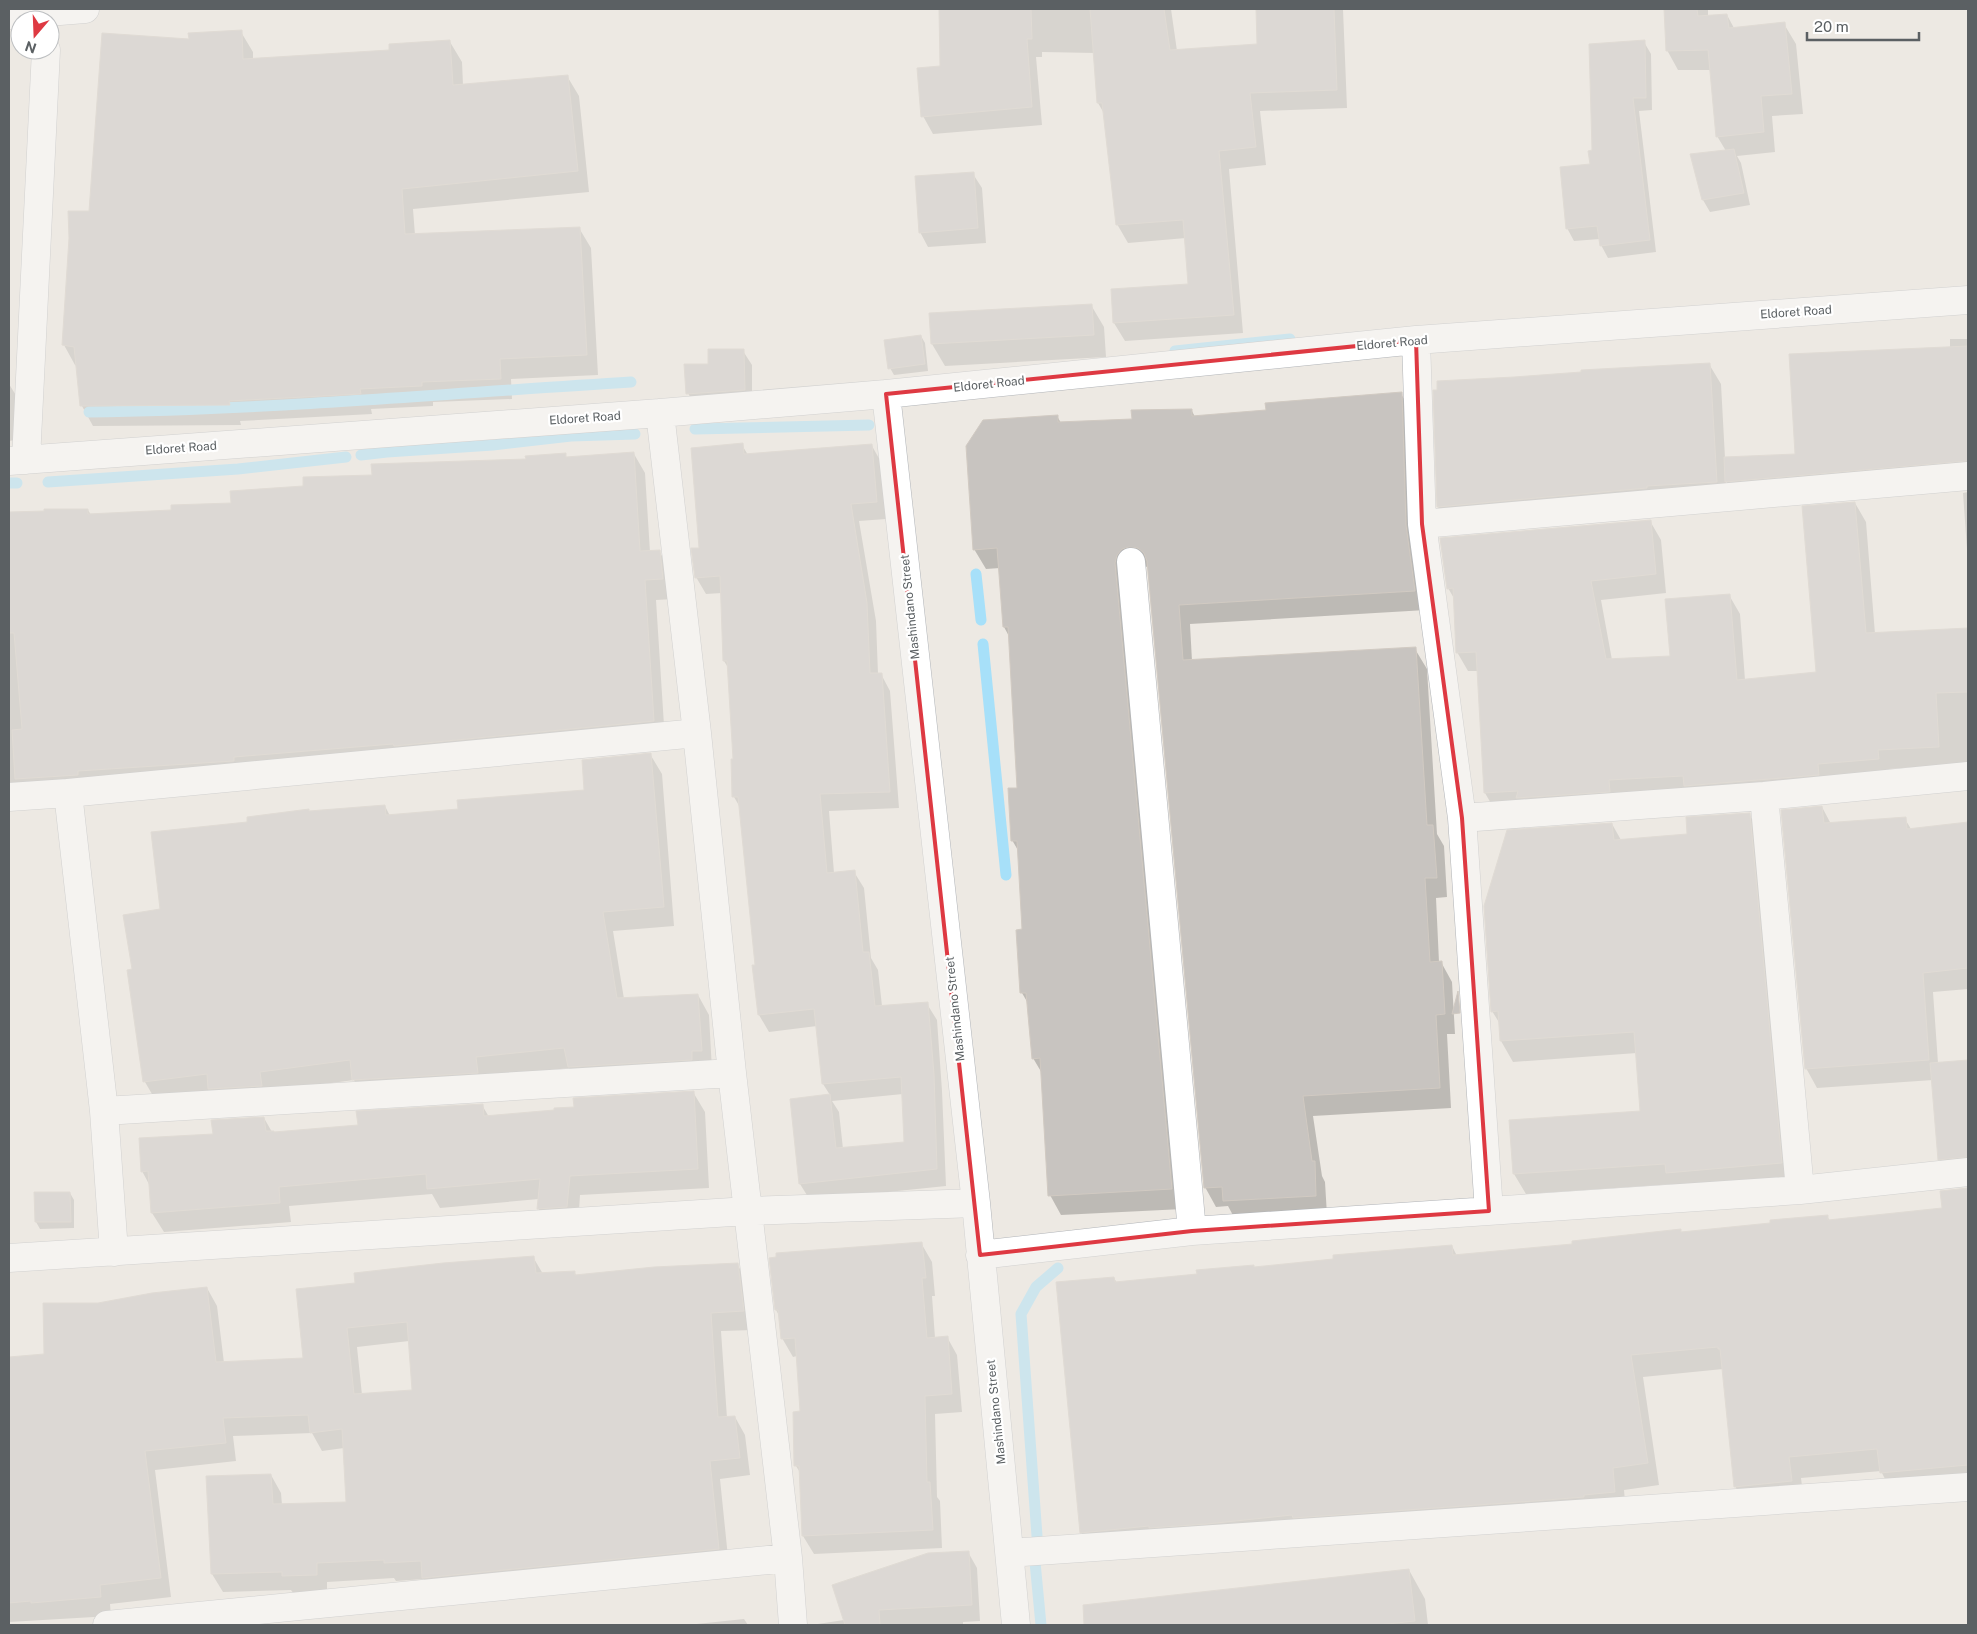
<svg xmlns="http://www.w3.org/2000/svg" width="1977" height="1634" viewBox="0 0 1977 1634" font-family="'Public Sans',sans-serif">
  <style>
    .shadow { fill: #0003; fill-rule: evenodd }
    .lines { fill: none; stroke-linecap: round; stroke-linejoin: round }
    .stream { stroke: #a7e0f9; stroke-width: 11 }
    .building { fill: #c8c4c0; stroke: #d1cac2; fill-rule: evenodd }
    .minor-casing { stroke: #b1b4b8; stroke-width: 29 }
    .minor { stroke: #fff; stroke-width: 28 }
    .marked { fill: none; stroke: #de3942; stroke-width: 4; stroke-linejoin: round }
    .labels { text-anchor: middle; stroke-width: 4.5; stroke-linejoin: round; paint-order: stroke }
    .street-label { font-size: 12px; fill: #5b6063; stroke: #fff }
  </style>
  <rect width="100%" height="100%" fill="#ede9e3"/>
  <!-- shadow -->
  <path class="shadow" d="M 940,9 L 1171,9 L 1177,51 L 1258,46 L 1257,9 L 1343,9 L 1347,108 L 1260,111 L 1266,165 L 1229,169 L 1243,333 L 1125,341 L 1114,323 L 1190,285 L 1186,238 L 1128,243 L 1117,224 L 1105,115 L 1098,103 L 1095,53 L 1042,52 L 1042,57 L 1036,57 L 1042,125 L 933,134 L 923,116 L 942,67 Z
    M 1666,9 L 1708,9 L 1708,16 L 1727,15 L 1734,28 L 1784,24 L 1796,44 L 1803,114 L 1772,116 L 1775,152 L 1737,156 L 1741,163 L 1750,205 L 1710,212 L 1703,200 L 1726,151 L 1717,136 L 1711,70 L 1678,70 L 1667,50 Z
    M 241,32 L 253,52 L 253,59 L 390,51 L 450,42 L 462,62 L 463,85 L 567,76 L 579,96 L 589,192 L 413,209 L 415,235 L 579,228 L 591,248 L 598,375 L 511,379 L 512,399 L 433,402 L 433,406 L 371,409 L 372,414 L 240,421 L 241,425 L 93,426 L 82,406 L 77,366 L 75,365 L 64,345 L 90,212 L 190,40 Z
    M 1644,42 L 1651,54 L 1652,110 L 1639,111 L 1656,252 L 1608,258 L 1601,245 L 1600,239 L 1574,241 L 1567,228 L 1591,165 L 1593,151 Z
    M 973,174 L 982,188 L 986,243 L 928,247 L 920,232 Z
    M 1091,305 L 1104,327 L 1106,357 L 945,366 L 932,344 Z
    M 921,336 L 925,343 L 928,371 L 894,375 L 890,368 Z
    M 1950,339 L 1968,339 L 1968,480 L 1737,500 L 1726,481 L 1728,502 L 1450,527 L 1438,507 L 1709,364 L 1721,384 L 1725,458 L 1796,456 L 1950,348 Z
    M 743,351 L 752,365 L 752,405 L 696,408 L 688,393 L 709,365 Z
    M 9,384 L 17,397 L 15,440 L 9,441 Z
    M 1401,394 L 1413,413 L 1426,610 L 1190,624 L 1192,661 L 1415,649 L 1427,669 L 1437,834 L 1444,846 L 1447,897 L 1436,898 L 1439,962 L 1441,962 L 1452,982 L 1455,1034 L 1447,1034 L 1451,1108 L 1313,1116 L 1322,1176 L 1325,1182 L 1327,1215 L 1236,1221 L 1228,1206 L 1216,1207 L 1205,1187 L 1148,567 L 1141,566 L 1183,1209 L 1061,1215 L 1050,1195 L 1043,1075 L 1033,1058 L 1029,1005 L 1022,993 L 1024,931 L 1019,852 L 1012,840 L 1019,789 L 1010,638 L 1004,627 L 1000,568 L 986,569 L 974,549 L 1057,416 L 1061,423 L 1133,420 L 1192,411 L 1195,417 L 1267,412 Z
    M 742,445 L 748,455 L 872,446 L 881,462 L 886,519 L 859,521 L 876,621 L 878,674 L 881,674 L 890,691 L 899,808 L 829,811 L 834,873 L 854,872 L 864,888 L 871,958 L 878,970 L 882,1006 L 927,1004 L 937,1020 L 942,1091 L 946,1186 L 810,1200 L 800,1184 L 791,1100 L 830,1095 L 823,1084 L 817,1026 L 769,1032 L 759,1015 L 754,966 L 756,966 L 741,809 L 734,797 L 734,761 L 729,669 L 724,661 L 722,593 L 706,594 L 696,577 L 701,549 ZM 903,1094 L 905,1143 L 843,1149 L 839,1112 L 832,1101 Z
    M 634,454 L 645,473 L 650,552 L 659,551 L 671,571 L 674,599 L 656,600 L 665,741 L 9,799 L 9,513 L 88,510 L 91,515 L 172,511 L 232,505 L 304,487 L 373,476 L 527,461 L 565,455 L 567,458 Z
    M 1968,492 L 1968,563 L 1963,493 Z
    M 1855,503 L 1866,522 L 1875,634 L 1968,630 L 1968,763 L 1889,769 L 1889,778 L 1496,812 L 1485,793 L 1478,671 L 1468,671 L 1457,652 L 1455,600 L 1448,588 L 1650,521 L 1661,540 L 1666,593 L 1601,600 L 1612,660 L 1672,657 L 1729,595 L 1740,614 L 1745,680 L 1817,674 Z
    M 650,754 L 662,774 L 674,926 L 613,931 L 624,999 L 698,995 L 709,1015 L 712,1070 L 580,1086 L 569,1068 L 487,1077 L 365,1099 L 354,1080 L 271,1091 L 156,1101 L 145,1082 L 128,971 L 134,970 L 161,910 L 249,823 L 309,812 L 385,806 L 390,816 L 460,810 L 586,791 Z
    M 1822,807 L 1831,824 L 1905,819 L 1911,829 L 1968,824 L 1968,989 L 1933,992 L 1938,1063 L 1968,1061 L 1968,1177 L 1950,1179 L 1939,1159 L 1933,1080 L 1817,1088 L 1806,1068 Z
    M 1749,814 L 1761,834 L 1793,1183 L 1679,1193 L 1674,1184 L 1526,1194 L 1514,1174 L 1641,1112 L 1637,1053 L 1513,1062 L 1501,1041 L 1500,1024 L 1492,1011 L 1612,824 L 1621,840 L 1689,835 Z
    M 693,1092 L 705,1112 L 709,1188 L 580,1195 L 578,1226 L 550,1228 L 538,1208 L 539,1199 L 440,1208 L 432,1194 L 289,1206 L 291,1222 L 164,1232 L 152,1213 L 150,1186 L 142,1171 L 214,1135 L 264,1118 L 272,1132 L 275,1133 L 359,1126 L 482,1105 L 489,1117 L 576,1108 Z
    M 1968,1189 L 1968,1489 L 1893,1495 L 1881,1471 L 1801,1478 L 1804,1502 L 1748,1508 L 1735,1486 L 1723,1369 L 1643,1377 L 1659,1485 L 1624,1490 L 1626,1513 L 1094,1554 L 1081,1532 L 1114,1278 L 1117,1283 L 1452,1246 L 1457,1256 L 1574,1245 L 1680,1231 L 1682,1233 L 1772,1224 L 1827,1216 L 1830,1221 L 1943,1210 L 1942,1192 Z
    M 70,1193 L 74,1200 L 74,1228 L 40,1229 L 36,1222 L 35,1194 Z
    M 921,1243 L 932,1262 L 935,1296 L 932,1296 L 935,1338 L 947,1337 L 957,1355 L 962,1412 L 935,1414 L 937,1497 L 940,1501 L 942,1548 L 814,1554 L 803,1536 L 801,1474 L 796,1466 L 801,1413 L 797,1356 L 793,1357 L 782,1338 L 780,1317 L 776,1310 Z
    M 533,1257 L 543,1274 L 574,1272 L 577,1276 L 737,1264 L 748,1283 L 754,1330 L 721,1331 L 727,1418 L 735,1417 L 745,1435 L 750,1475 L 720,1479 L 729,1567 L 433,1596 L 424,1579 L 396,1581 L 394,1578 L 327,1582 L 327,1594 L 294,1594 L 291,1590 L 223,1592 L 212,1574 L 207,1477 L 271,1475 L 281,1493 L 282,1505 L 347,1503 L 344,1448 L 322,1451 L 312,1433 L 233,1436 L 236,1461 L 155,1470 L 171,1597 L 110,1604 L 111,1616 L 9,1622 L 9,1358 L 46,1355 L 98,1304 L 207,1288 L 217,1306 L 224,1363 L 304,1360 L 356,1284 ZM 409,1341 L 413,1391 L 362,1395 L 357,1347 Z
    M 968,1552 L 977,1568 L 980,1621 L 963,1622 L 963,1625 L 811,1625 L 844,1620 Z
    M 1409,1570 L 1425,1599 L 1428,1625 L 1125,1625 L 1123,1602 Z
    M 744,1619 L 748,1625 L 687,1625 Z"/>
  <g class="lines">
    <!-- stream -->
    <path class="stream" d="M 1175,351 L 1290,339
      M 89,412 C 270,410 451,393 631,382
      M 695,429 L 869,425
      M 361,455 L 387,452 L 493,445 L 571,436 L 635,434
      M 48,482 L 238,469 L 346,457
      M 9,483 L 17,483
      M 976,574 L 981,620
      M 983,644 L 1006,875
      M 1037,1536 L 1021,1314 L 1036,1287 L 1058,1268
      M 1035,1562 L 1041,1625"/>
  </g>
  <!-- building -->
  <path class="building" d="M 939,9 L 1031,9 L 1032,39 L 1027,39 L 1032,107 L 921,117 L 917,68 L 940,66 Z
    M 1090,9 L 1164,9 L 1170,50 L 1257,44 L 1256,9 L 1334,9 L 1337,90 L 1250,93 L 1256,147 L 1219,151 L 1234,315 L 1113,323 L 1111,289 L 1188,284 L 1183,220 L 1116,225 L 1102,103 L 1097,103 Z
    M 1664,9 L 1697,9 L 1698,16 L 1727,14 L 1729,28 L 1785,22 L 1792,94 L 1761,96 L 1764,132 L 1716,137 L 1708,50 L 1666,51 Z
    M 242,30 L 243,59 L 389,50 L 389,44 L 450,40 L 453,85 L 568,75 L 578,171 L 402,189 L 405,234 L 580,227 L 587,355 L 500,359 L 501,379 L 422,382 L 422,386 L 360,389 L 361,394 L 229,401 L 230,405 L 80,406 L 74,347 L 62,345 L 69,238 L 68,211 L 89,211 L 102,33 L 189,39 L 188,33 Z
    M 1645,40 L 1646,98 L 1633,98 L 1650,240 L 1600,246 L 1597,226 L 1566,229 L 1560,167 L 1590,164 L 1588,151 L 1592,150 L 1589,44 Z
    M 1734,149 L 1744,193 L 1702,200 L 1690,154 Z
    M 974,172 L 978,228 L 919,233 L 915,176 Z
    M 1092,304 L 1094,335 L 931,344 L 929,313 Z
    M 921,335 L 925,364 L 888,369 L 884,340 Z
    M 1968,346 L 1968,461 L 1725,482 L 1724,457 L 1795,454 L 1789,354 Z
    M 708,349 L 744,349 L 745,390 L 686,394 L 684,364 L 708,364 Z
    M 1710,363 L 1717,482 L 1647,486 L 1647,488 L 1437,507 L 1433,390 L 1437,390 L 1437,381 L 1514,377 L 1581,372 L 1581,370 Z
    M 1402,392 L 1406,525 L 1415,591 L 1179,605 L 1183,660 L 1416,647 L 1427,825 L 1433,825 L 1437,878 L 1425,878 L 1430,962 L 1442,961 L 1445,1014 L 1436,1015 L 1440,1088 L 1303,1096 L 1312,1161 L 1315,1161 L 1316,1196 L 1223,1201 L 1222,1187 L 1204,1188 L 1147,561 L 1144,553 L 1138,548 L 1129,547 L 1122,549 L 1117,555 L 1115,563 L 1172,1189 L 1048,1196 L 1040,1058 L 1032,1059 L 1026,993 L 1020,993 L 1016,930 L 1022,929 L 1017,841 L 1011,841 L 1008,788 L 1017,788 L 1008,627 L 1003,627 L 997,548 L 973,550 L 966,446 L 983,420 L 1058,415 L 1058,422 L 1132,419 L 1131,410 L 1192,409 L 1192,416 L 1266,410 L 1265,403 Z
    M 743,443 L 744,454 L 872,444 L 877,502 L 851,504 L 867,603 L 870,673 L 882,673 L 890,792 L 820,794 L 827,873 L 855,870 L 863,952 L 869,952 L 875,1006 L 928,1002 L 934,1074 L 937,1169 L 799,1184 L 790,1099 L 830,1094 L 836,1148 L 904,1142 L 901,1077 L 822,1084 L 814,1009 L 758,1015 L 752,965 L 755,965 L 738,797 L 732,797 L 731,759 L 733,759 L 727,661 L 723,661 L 720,576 L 695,578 L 691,548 L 699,548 L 691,448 Z
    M 634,452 L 640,551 L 660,550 L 663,579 L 645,580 L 654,721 L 394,746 L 393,744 L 234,757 L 234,761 L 78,771 L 78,775 L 15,779 L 12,730 L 22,729 L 14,633 L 9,633 L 9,512 L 44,511 L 44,509 L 88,509 L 88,514 L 171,510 L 171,505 L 231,503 L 230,491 L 303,486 L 303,477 L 372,475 L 371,464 L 526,459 L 525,456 L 566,453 L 566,457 Z
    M 1855,502 L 1866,633 L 1968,628 L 1968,692 L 1936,693 L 1939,747 L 1878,750 L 1879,759 L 1818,764 L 1819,775 L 1684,786 L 1683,776 L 1609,780 L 1610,792 L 1516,798 L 1518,791 L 1484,793 L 1476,652 L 1456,653 L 1453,588 L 1447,589 L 1440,538 L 1651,520 L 1656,574 L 1591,581 L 1606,659 L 1670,656 L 1665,599 L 1730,594 L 1737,680 L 1816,672 L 1802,506 Z
    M 651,753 L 664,907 L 603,912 L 617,998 L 698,994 L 702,1051 L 692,1051 L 692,1060 L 568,1067 L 564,1048 L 476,1057 L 478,1073 L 352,1080 L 350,1060 L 260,1072 L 262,1086 L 208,1089 L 207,1074 L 143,1082 L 127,970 L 132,969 L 123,915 L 160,909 L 151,832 L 247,822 L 247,817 L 309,809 L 309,811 L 385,805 L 386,815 L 458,809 L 457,800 L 584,790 L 582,760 Z
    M 1822,806 L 1824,823 L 1906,817 L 1907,829 L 1968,822 L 1968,968 L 1923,973 L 1929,1060 L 1805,1069 L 1781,810 Z
    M 1750,813 L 1782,1163 L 1666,1173 L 1665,1164 L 1513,1174 L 1509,1120 L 1640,1111 L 1634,1032 L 1500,1041 L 1498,1011 L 1491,1012 L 1484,906 L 1507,830 L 1612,823 L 1614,840 L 1687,834 L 1686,817 Z
    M 1458,991 L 1460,1013 L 1452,1014 Z
    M 1968,1060 L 1968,1157 L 1938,1160 L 1930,1063 Z
    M 694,1091 L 698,1169 L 570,1176 L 567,1207 L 537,1209 L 540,1179 L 427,1189 L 426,1174 L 279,1187 L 280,1203 L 151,1213 L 148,1171 L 141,1172 L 139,1138 L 213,1134 L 211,1120 L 264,1117 L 266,1131 L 274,1131 L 274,1132 L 358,1125 L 356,1111 L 483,1104 L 484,1116 L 554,1110 L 554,1108 L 574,1107 L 573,1098 Z
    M 1968,1188 L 1968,1465 L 1880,1473 L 1877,1449 L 1789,1457 L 1792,1481 L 1734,1487 L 1720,1349 L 1718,1349 L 1718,1347 L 1631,1355 L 1648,1463 L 1613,1468 L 1615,1492 L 1584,1495 L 1584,1497 L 1534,1501 L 1293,1518 L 1292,1515 L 1207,1524 L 1149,1528 L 1149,1526 L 1080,1533 L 1056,1282 L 1114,1277 L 1115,1282 L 1197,1274 L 1196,1270 L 1254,1265 L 1254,1267 L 1333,1259 L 1333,1255 L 1452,1245 L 1453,1255 L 1572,1244 L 1572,1241 L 1681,1229 L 1681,1232 L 1770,1223 L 1770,1220 L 1828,1215 L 1828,1220 L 1942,1208 L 1940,1191 Z
    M 34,1192 L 70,1192 L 71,1222 L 35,1222 Z
    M 922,1242 L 926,1278 L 922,1278 L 927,1338 L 948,1336 L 952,1394 L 925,1396 L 927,1482 L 930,1482 L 933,1530 L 802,1536 L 799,1466 L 794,1466 L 793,1412 L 800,1411 L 795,1338 L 781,1339 L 778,1310 L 775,1310 L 769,1258 L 776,1257 L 776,1253 Z
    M 534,1256 L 536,1273 L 575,1271 L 575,1275 L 654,1267 L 738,1263 L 744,1311 L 711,1313 L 718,1417 L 735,1416 L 740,1458 L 710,1461 L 719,1549 L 422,1578 L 421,1561 L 384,1563 L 384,1560 L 317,1563 L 317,1575 L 282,1576 L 282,1572 L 211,1574 L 206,1476 L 271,1474 L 273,1504 L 346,1502 L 342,1429 L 310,1433 L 308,1415 L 223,1418 L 226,1443 L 145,1451 L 161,1578 L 100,1585 L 101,1597 L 31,1603 L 31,1601 L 9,1603 L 9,1357 L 44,1354 L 43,1303 L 98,1303 L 152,1293 L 207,1287 L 216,1362 L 303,1358 L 296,1289 L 355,1283 L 354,1273 L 443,1263 ZM 407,1322 L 412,1390 L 354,1394 L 347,1328 Z
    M 969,1551 L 972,1605 L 879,1610 L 880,1625 L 845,1625 L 832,1585 L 928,1553 Z
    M 1409,1569 L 1415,1621 L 1378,1625 L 1084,1625 L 1083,1605 Z"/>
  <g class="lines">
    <defs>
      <path id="minor" d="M 9,15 L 85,9
        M 1416,340 L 1422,524 L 1462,818
        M 886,394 L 976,1203 L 1016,1625
        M 660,413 L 697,733 L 732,1073 L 788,1558 L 793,1625
        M 26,460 L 46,50
        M 9,461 L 660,413 L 886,394 L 1416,340 L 1968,300
        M 1422,524 L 1968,476
        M 1131,562 L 1192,1231
        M 68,793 L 104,1111 L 114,1252
        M 1764,796 L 1800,1190
        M 9,797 L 68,793 L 697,733
        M 104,1111 L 732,1073
        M 1489,1211 L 1462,818 L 1764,796 L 1968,776
        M 980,1255 L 1192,1231 L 1800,1190 L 1968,1172
        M 9,1258 L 748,1211 L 976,1203
        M 1010,1553 L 1968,1487
        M 107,1625 L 788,1558"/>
    </defs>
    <!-- minor casing -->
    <use href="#minor" class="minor-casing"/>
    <!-- minor -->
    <use href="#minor" class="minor"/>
  </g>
  <!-- marked area -->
  <path d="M0 0H1977V1634H0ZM 1416,340 L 1422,524 L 1462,818 L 1489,1211 L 1192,1231 L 980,1255 L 886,394 Z" fill="#ede9e3" fill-opacity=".55" fill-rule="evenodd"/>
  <path class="marked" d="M 1416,340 L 1422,524 L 1462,818 L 1489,1211 L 1192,1231 L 980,1255 L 886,394 Z"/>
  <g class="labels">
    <!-- street labels -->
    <g class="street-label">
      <text transform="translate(1796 312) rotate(-4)" y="4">Eldoret Road</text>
      <text transform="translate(1392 343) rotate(-5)" y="4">Eldoret Road</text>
      <text transform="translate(989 384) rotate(-6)" y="4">Eldoret Road</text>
      <text transform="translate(585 418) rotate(-4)" y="4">Eldoret Road</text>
      <text transform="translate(181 448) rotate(-4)" y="4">Eldoret Road</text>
      <text transform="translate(910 607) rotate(-96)" y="4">Mashindano Street</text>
      <text transform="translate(955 1009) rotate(-96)" y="4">Mashindano Street</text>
      <text transform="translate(996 1412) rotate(-96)" y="4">Mashindano Street</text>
    </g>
  </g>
  <!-- border -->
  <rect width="1977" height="1634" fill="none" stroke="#5b6063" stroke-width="20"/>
  <!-- north arrow -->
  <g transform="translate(35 35) rotate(199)"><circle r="24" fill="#ffffff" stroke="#bdbfc1"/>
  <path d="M0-4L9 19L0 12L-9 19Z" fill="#de3942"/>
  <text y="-8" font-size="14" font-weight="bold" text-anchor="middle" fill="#5b6063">N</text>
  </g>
  <!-- scale -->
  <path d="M1807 32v8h112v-8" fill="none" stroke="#5b6063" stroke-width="2.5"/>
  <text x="1814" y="32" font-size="15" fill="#5b6063" stroke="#ffffff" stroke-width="4" paint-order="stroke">20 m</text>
</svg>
